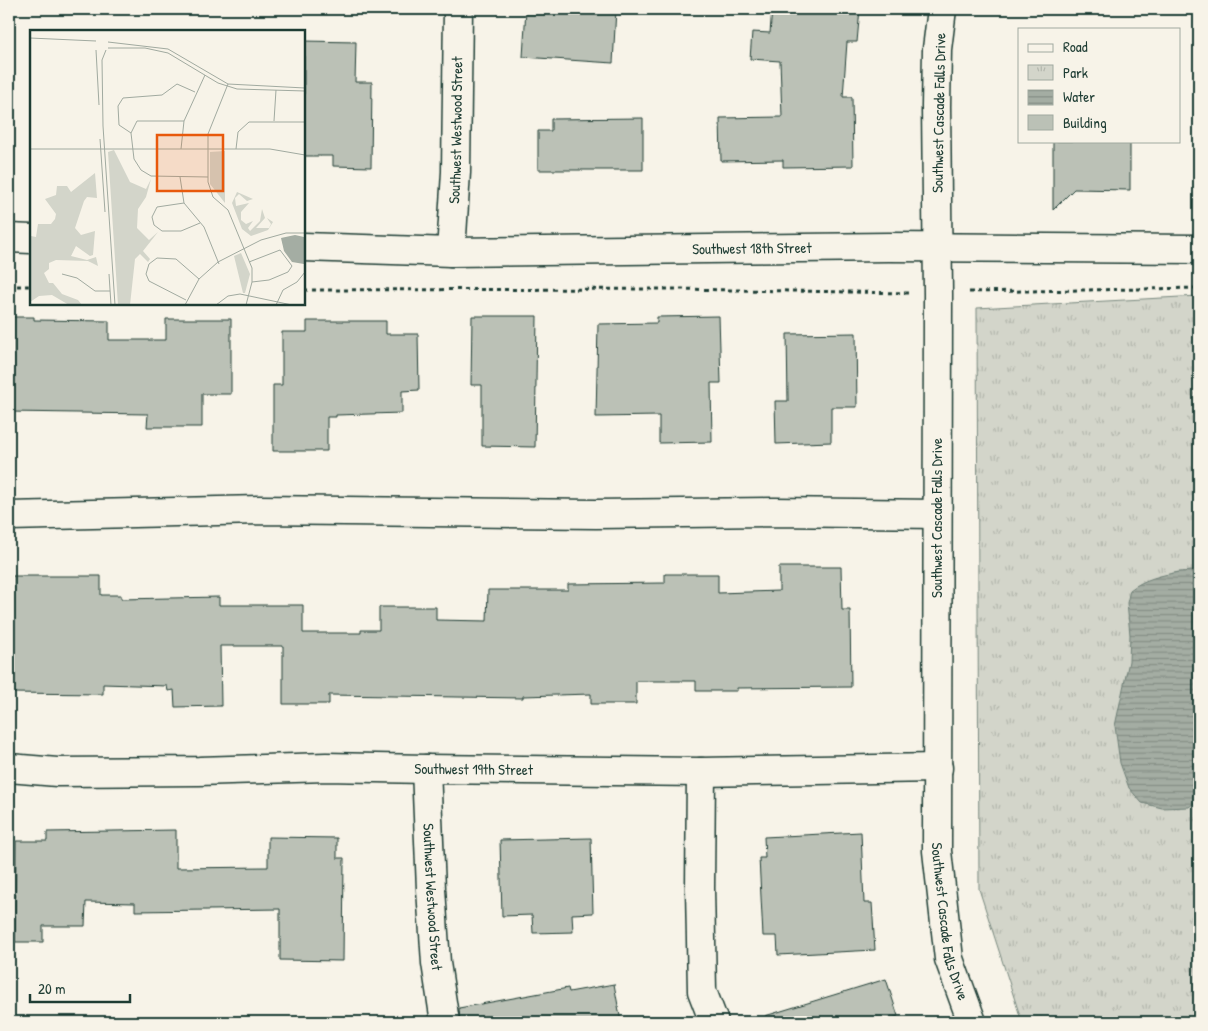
<svg xmlns="http://www.w3.org/2000/svg" width="1208" height="1031" viewBox="0 0 1208 1031" font-family="'Patrick Hand',sans-serif">
  <style>
    .park { fill: url(#park-tufts); stroke: #79897f }
    .water { fill: url(#water-rules); stroke: #6f8077 }
    .building { fill: #bbc1b6; stroke: #1f3d34 }
    .lines { fill: none; stroke-linecap: round; stroke-linejoin: round }
    .minor-casing { stroke: #1f3d34; stroke-width: 31 }
    .path { stroke: #1f3d34; stroke-width: 3; stroke-dasharray: 4 4; stroke-linecap: butt }
    .minor { stroke: #f7f3e8; stroke-width: 28 }
    .labels { text-anchor: middle; stroke-width: 4; stroke-linejoin: round; paint-order: stroke }
    .street-label { font-size: 15px; fill: #1f3d34; stroke: #f7f3e8 }
    .inset-road { fill: none; stroke: #a1aaa0; stroke-width: 1 }
    .view { fill: #e8590c; fill-opacity: 0.15; stroke: #e8590c; stroke-width: 2.5 }
    .inset-edge { fill: none; stroke: #1f3d34; stroke-width: 2.5 }
  </style>
  <defs>
    <pattern id="park-tufts" width="24" height="20" patternUnits="userSpaceOnUse" patternTransform="scale(1.25)"><rect width="24" height="20" fill="#d3d5ca"/><path d="M3 7l-1-3M5 7V3M7 7l1-3M15 17l-1-3M17 17v-4M19 17l1-3" fill="none" stroke="#b5b8ae"/></pattern>
    <pattern id="water-rules" width="6" height="5" patternUnits="userSpaceOnUse" patternTransform="scale(1.25)"><rect width="6" height="5" fill="#a4ada3"/><path d="M0 2.5h6" fill="none" stroke="#858e86"/></pattern>
  </defs>
  <rect width="100%" height="100%" fill="#f7f3e8"/>
  <filter id="ink" filterUnits="userSpaceOnUse"><feTurbulence type="fractalNoise" baseFrequency=".02" numOctaves="2"/><feDisplacementMap in="SourceGraphic" scale="10" xChannelSelector="R" yChannelSelector="G"/><feConvolveMatrix kernelMatrix="1 2 1 2 8 2 1 2 1" color-interpolation-filters="sRGB"/></filter>
  <g filter="url(#ink)">
    <!-- park -->
    <path class="park" d="M 1199,296 L 1199,1022 L 1022,1022 L 979,889 L 977,308 Z"/>
    <!-- water -->
    <path class="water" d="M 1199,569 L 1199,799 L 1189,807 L 1162,808 L 1142,803 L 1129,788 L 1120,763 L 1115,726 L 1129,661 L 1130,635 L 1127,603 L 1130,590 C 1144,579 1162,575 1179,572 C 1186,571 1193,572 1199,569 Z"/>
    <!-- building -->
    <path class="building" d="M 526,9 L 616,9 L 613,63 L 523,57 Z
      M 772,9 L 860,9 L 857,42 L 847,42 L 843,97 L 852,97 L 853,166 L 783,167 L 783,160 L 721,161 L 720,118 L 782,117 L 780,61 L 750,59 L 752,32 L 770,33 Z
      M 304,41 L 356,42 L 355,82 L 372,82 L 371,167 L 333,166 L 333,156 L 304,156 Z
      M 643,118 L 643,170 L 538,170 L 538,131 L 551,131 L 551,119 Z
      M 1053,141 L 1130,141 L 1130,190 L 1074,189 L 1053,210 Z
      M 472,316 L 537,316 L 535,447 L 482,446 L 482,385 L 471,385 Z
      M 719,316 L 721,383 L 711,383 L 712,442 L 659,443 L 659,416 L 596,417 L 598,324 L 657,323 L 657,317 Z
      M 9,317 L 34,317 L 34,320 L 109,321 L 109,340 L 166,340 L 166,319 L 231,319 L 231,394 L 202,394 L 202,427 L 147,427 L 148,414 L 9,412 Z
      M 307,321 L 386,321 L 386,334 L 418,334 L 419,390 L 402,391 L 402,413 L 336,415 L 336,417 L 327,417 L 327,451 L 273,451 L 273,385 L 282,385 L 282,332 L 307,332 Z
      M 856,333 L 857,407 L 831,407 L 831,442 L 776,444 L 775,401 L 788,401 L 787,334 Z
      M 779,567 L 841,567 L 842,610 L 850,610 L 851,687 L 737,688 L 737,691 L 696,691 L 696,681 L 636,681 L 636,704 L 591,704 L 591,694 L 523,696 L 523,698 L 329,695 L 329,704 L 283,704 L 283,646 L 220,646 L 221,706 L 175,707 L 174,690 L 168,691 L 167,686 L 103,684 L 103,694 L 9,693 L 9,576 L 101,576 L 101,595 L 121,595 L 121,599 L 219,597 L 219,605 L 303,605 L 303,633 L 361,633 L 361,630 L 379,630 L 379,607 L 436,607 L 436,620 L 487,621 L 488,590 L 568,590 L 568,584 L 665,583 L 665,574 L 718,574 L 718,593 L 779,591 Z
      M 176,830 L 176,868 L 268,867 L 268,837 L 337,838 L 337,858 L 344,858 L 343,961 L 280,960 L 280,909 L 135,911 L 135,903 L 86,902 L 85,926 L 43,926 L 43,942 L 15,942 L 16,841 L 47,841 L 47,832 Z
      M 861,832 L 864,903 L 872,903 L 875,950 L 778,955 L 777,936 L 763,936 L 759,858 L 765,858 L 764,837 Z
      M 591,838 L 593,913 L 572,914 L 573,932 L 533,933 L 532,915 L 502,916 L 500,840 Z
      M 886,979 L 898,1016 L 879,1022 L 766,1022 L 765,1016 Z
      M 614,984 L 621,1022 L 460,1022 L 459,1008 L 568,988 L 569,992 Z"/>
    <g class="lines">
      <defs>
        <g id="minor">
          <path id="s1" d="M 942,9 L 937,49 L 936,106 L 938,294 L 937,851 L 949,959 L 972,1022"/>
          <path d="M 9,238 L 31,239"/>
          <path id="s2" d="M 304,247 L 451,252 L 888,247 L 1199,249"/>
          <path id="s3" d="M 451,252 L 456,172 L 458,9"/>
          <path d="M 9,516 L 260,510 L 596,514 L 774,512 L 937,514"/>
          <path id="s4" d="M 9,768 L 57,772 L 199,771 L 326,767 L 426,769 L 701,772 L 938,768"/>
          <path id="s5" d="M 426,769 L 431,889 L 436,963 L 445,1022"/>
          <path d="M 701,772 L 700,888 L 702,991 L 714,1022"/>
        </g>
      </defs>
      <!-- minor casing -->
      <use href="#minor" class="minor-casing"/>
      <!-- path -->
      <path class="path" d="M 9,286 L 31,286
        M 304,290 L 677,289 L 908,293
        M 969,292 L 1199,288"/>
      <!-- minor -->
      <use href="#minor" class="minor"/>
    </g>
  </g>
  <g class="labels">
    <!-- street labels -->
    <g class="street-label">
      <text transform="translate(939 113) rotate(-89)" y="5">Southwest Cascade Falls Drive</text>
      <text dy="5" stroke="none"><textPath href="#s3" startOffset="122">Southwest Westwood Street</textPath></text>
      <text dy="5" stroke="none"><textPath href="#s2" startOffset="448">Southwest 18th Street</textPath></text>
      <text transform="translate(937 518) rotate(-90)" y="5">Southwest Cascade Falls Drive</text>
      <text dy="5" stroke="none"><textPath href="#s4" startOffset="465">Southwest 19th Street</textPath></text>
      <text dy="5" stroke="none"><textPath href="#s5" startOffset="128">Southwest Westwood Street</textPath></text>
      <text dy="5" stroke="none"><textPath href="#s1" startOffset="914">Southwest Cascade Falls Drive</textPath></text>
    </g>
  </g>
  <!-- overview -->
  <g transform="translate(30 30)">
    <rect width="275" height="275" fill="#f7f3e8"/>
    <path d="M 207,162 L 223,169 L 217,171 L 209,164 L 205,168 L 206,176 L 219,173 L 211,182 L 211,190 L 216,194 L 223,191 L 218,198 L 220,201 L 230,191 L 232,179 L 235,188 L 226,198 L 239,198 L 241,194 L 237,188 L 243,192 L 238,200 L 221,206 L 212,199 L 202,173 Z" fill="#d3d5ca"/>
    <path d="M 65,143 L 67,168 L 57,167 L 54,171 L 45,198 L 51,205 L 65,201 L 63,225 L 60,226 L 46,216 L 41,226 L 57,230 L 66,227 L 68,236 L 58,231 L 26,230 L 19,233 L 19,239 L 14,243 L 19,253 L 23,253 L 32,264 L 48,270 L 52,275 L 39,275 L 22,265 L 9,266 L 0,272 L 0,199 L 1,206 L 6,207 L 8,194 L 21,194 L 25,189 L 26,184 L 15,169 L 26,165 L 27,156 L 37,156 L 41,162 Z" fill="#d3d5ca"/>
    <path d="M 84,120 L 100,152 L 116,159 L 121,149 L 116,167 L 108,179 L 107,198 L 119,210 L 128,202 L 113,221 L 120,229 L 118,232 L 110,224 L 105,229 L 100,275 L 88,275 L 78,122 ZM 195,121 L 195,173 L 180,154 L 180,122 ZM 211,223 L 220,244 L 215,263 L 213,263 L 204,226 Z" fill="#d3d5ca"/>
    <path d="M 265,205 L 274,207 L 274,234 L 262,232 L 254,221 L 251,208 Z" fill="#a4ada3"/>
    <path class="inset-road" d="M 0,8 L 66,11M 78,12 L 138,19 L 198,54 L 275,58M 78,18 L 115,18 L 138,23 L 188,53 L 207,59 L 275,61M 66,20 L 69,75M 76,20 L 72,30 L 73,96 L 85,275M 198,54 L 178,104 L 178,152 L 183,167 L 198,180 L 222,238 L 222,252 L 216,275M 154,91 L 107,91 L 101,103 L 104,129 L 111,140 L 121,146 L 178,147M 244,91 L 246,60M 101,103 L 89,95 L 88,76 L 93,68 L 132,65 L 147,54 L 165,62M 70,109 L 75,182M 0,119 L 240,119 L 275,125M 151,119 L 154,91 L 175,45M 206,119 L 208,102 L 219,92 L 275,92M 150,147 L 154,173 L 174,197 L 189,234M 154,173 L 127,177 L 122,187 L 124,195 L 132,201 L 151,201 L 170,193M 219,232 L 250,220 L 262,236 L 258,242 L 239,250 L 222,252M 32,244 L 47,248 L 65,261 L 80,261M 79,244 L 81,275M 156,270 L 119,251 L 116,244 L 119,234 L 127,228 L 146,229 L 169,249M 155,275 L 169,249 L 188,232 L 231,210 L 256,203 L 275,203M 186,275 L 198,266 L 210,264 L 262,275M 246,275 L 253,260 L 267,252 L 275,242"/>
    <path class="view" d="M 127,105 L 193,105 L 193,161 L 127,161 Z"/>
    <rect width="275" height="275" class="inset-edge"/>
  </g>
  <!-- margin -->
  <rect width="1208" height="1031" fill="none" stroke="#f7f3e8" stroke-width="30"/>
  <rect x="15" y="15" width="1178" height="1001" fill="none" stroke="#1f3d34" stroke-width="2" filter="url(#ink)"/>
  <!-- legend -->
  <rect x="1018" y="28" width="162" height="115" fill="#f7f3e8" stroke="#a1aaa0"/>
  <rect x="1028" y="44" width="25" height="8" fill="#f7f3e8" stroke="#a1aaa0"/>
  <text x="1063" y="52" font-size="15" fill="#1f3d34">Road</text>
  <rect x="1028" y="65" width="25" height="15" fill="url(#park-tufts)" stroke="#a1aaa0"/>
  <text x="1063" y="78" font-size="15" fill="#1f3d34">Park</text>
  <rect x="1028" y="90" width="25" height="15" fill="url(#water-rules)" stroke="#a1aaa0"/>
  <text x="1063" y="102" font-size="15" fill="#1f3d34">Water</text>
  <rect x="1028" y="115" width="25" height="15" fill="#bbc1b6" stroke="#a1aaa0"/>
  <text x="1063" y="128" font-size="15" fill="#1f3d34">Building</text>
  <!-- scale -->
  <path d="M30 994v8h100v-8" fill="none" stroke="#1f3d34" stroke-width="2.5"/>
  <text x="38" y="994" font-size="15" fill="#1f3d34" stroke="#f7f3e8" stroke-width="4" paint-order="stroke">20 m</text>
</svg>
